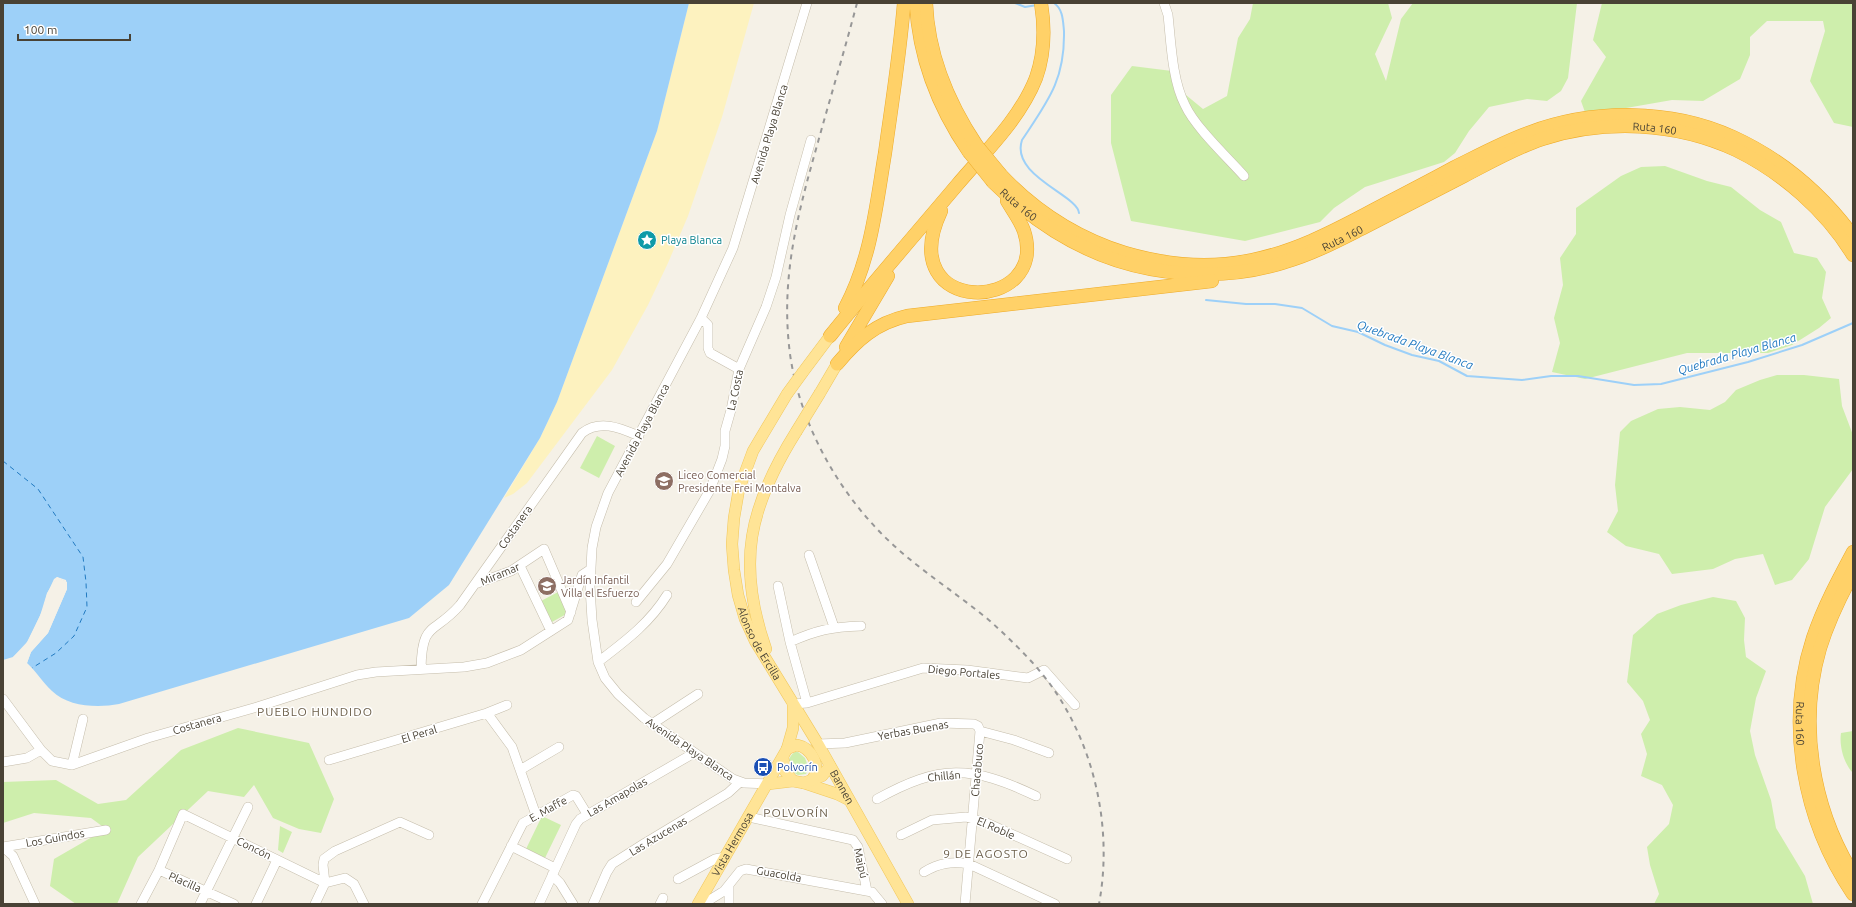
<svg xmlns="http://www.w3.org/2000/svg" width="1856" height="907" viewBox="0 0 1856 907" font-family="Ubuntu,sans-serif">
  <style>
    .green { fill: #ceeeac }
    .sand { fill: #fdf2bf }
    .water { fill: #9dd0f8 }
    .pier { fill: #f5f1e7 }
    .lines { fill: none; stroke-linecap: round; stroke-linejoin: round }
    .stream { stroke: #9dd0f8; stroke-width: 2 }
    .ferry { stroke: #227ac1; stroke-width: 1; stroke-dasharray: 5 4; stroke-linecap: butt }
    .minor-casing { stroke: #c5bdab; stroke-width: 10 }
    .major-casing { stroke: #f1c75a; stroke-width: 12 }
    .highway-casing { stroke: #eeab28; stroke-width: 14 }
    .minor { stroke: #fff; stroke-width: 9 }
    .major { stroke: #ffe496; stroke-width: 11 }
    .highway { stroke: #ffd168; stroke-width: 13 }
    .rail { stroke: #979797; stroke-width: 2; stroke-dasharray: 5 5; stroke-linecap: butt }
    .major-bridge-casing { stroke: #f1c75a; stroke-width: 12; stroke-linecap: butt }
    .highway-bridge-casing { stroke: #eeab28; stroke-width: 14; stroke-linecap: butt }
    .major-bridge { stroke: #ffe496; stroke-width: 11 }
    .highway-bridge { stroke: #ffd168; stroke-width: 13 }
    .labels { text-anchor: middle; stroke-width: 3; stroke-linejoin: round; paint-order: stroke }
    .street-label { font-size: 11px; fill: #494235; stroke: #fff }
    .culture-label { font-size: 11px; fill: #0d838f; stroke: #fff; text-anchor: start }
    .education-label { font-size: 11px; fill: #785e54; stroke: #fff; text-anchor: start }
    .transit-label { font-size: 11px; fill: #164399; stroke: #fff; text-anchor: start }
    .water-label { font-size: 12px; font-style: italic; fill: #227ac1; stroke: #fff }
    .neighbourhood-label { font-size: 12px; letter-spacing: 1px; fill: #6d604b; stroke: #fff }
  </style>
  <rect width="100%" height="100%" fill="#f5f1e7"/>
  <!-- green -->
  <path class="green" d="M 1253,3 L 1388,3 L 1392,18 L 1375,54 L 1386,81 L 1401,19 L 1413,3 L 1577,3 L 1568,78 L 1561,91 L 1547,101 L 1527,99 L 1489,107 L 1469,131 L 1455,153 L 1444,162 L 1365,187 L 1334,208 L 1320,222 L 1245,241 L 1131,221 L 1111,143 L 1111,95 L 1132,66 L 1172,71 L 1186,95 L 1203,109 L 1227,96 L 1238,38 L 1250,19 Z
    M 1602,3 L 1853,3 L 1853,127 L 1834,123 L 1810,81 L 1825,31 L 1823,21 L 1767,21 L 1750,37 L 1750,55 L 1740,79 L 1703,101 L 1672,100 L 1586,115 L 1581,101 L 1606,57 L 1593,40 Z
    M 1665,166 L 1707,181 L 1731,187 L 1760,210 L 1781,222 L 1794,253 L 1817,258 L 1826,272 L 1822,298 L 1831,318 L 1819,328 L 1792,345 L 1768,353 L 1687,353 L 1585,379 L 1552,372 L 1560,343 L 1554,318 L 1563,285 L 1560,258 L 1576,234 L 1576,208 L 1621,176 L 1641,167 Z
    M 1777,375 L 1804,375 L 1839,379 L 1842,406 L 1853,435 L 1853,469 L 1825,507 L 1809,559 L 1792,580 L 1775,585 L 1763,554 L 1735,559 L 1713,569 L 1672,574 L 1659,554 L 1626,546 L 1607,532 L 1618,511 L 1615,485 L 1620,432 L 1631,421 L 1658,409 L 1680,407 L 1710,410 L 1725,402 L 1736,390 L 1760,380 Z
    M 597,436 L 615,446 L 599,478 L 580,468 Z
    M 560,591 L 570,612 L 552,622 L 541,601 Z
    M 1713,597 L 1736,601 L 1745,618 L 1744,640 L 1746,657 L 1766,671 L 1756,698 L 1750,731 L 1755,755 L 1771,800 L 1776,828 L 1805,876 L 1813,904 L 1654,904 L 1659,894 L 1650,865 L 1647,847 L 1669,824 L 1673,805 L 1662,785 L 1641,776 L 1647,754 L 1641,734 L 1650,720 L 1643,701 L 1627,682 L 1633,635 L 1657,614 L 1681,605 Z
    M 238,728 L 309,743 L 334,799 L 321,833 L 299,829 L 273,818 L 254,785 L 244,797 L 208,791 L 138,857 L 117,904 L 76,904 L 50,886 L 54,859 L 106,829 L 91,818 L 34,813 L 3,823 L 3,782 L 56,780 L 98,804 L 126,800 L 181,750 Z
    M 1853,731 L 1853,773 C 1844,764 1839,746 1841,733 Z
    M 795,752 L 798,752 L 805,758 L 809,769 L 806,774 L 798,775 C 789,771 785,758 795,752 Z
    M 542,816 L 561,825 L 545,858 L 526,849 Z
    M 280,826 L 292,832 L 283,853 L 278,850 Z"/>
  <!-- sand -->
  <path class="sand" d="M 689,3 L 754,3 L 722,117 L 688,216 L 668,263 L 648,305 L 612,370 L 527,483 L 513,494 L 504,498 L 540,438 L 557,402 L 657,131 Z"/>
  <!-- water -->
  <path class="water" d="M 3,3 L 689,3 L 657,131 L 557,402 L 540,438 L 449,585 L 409,618 L 119,704 C 98,708 68,707 52,691 C 42,682 37,672 27,663 L 31,652 L 48,633 L 67,589 L 67,582 L 57,577 L 47,593 L 40,616 L 25,646 L 13,657 L 3,660 Z"/>
  <!-- pier -->
  <path class="pier" d="M 57,577 L 66,580 L 67,589 L 48,633 L 31,652 L 27,663 L 25,663 L 27,655 L 46,632 L 65,588 L 64,581 L 60,579 L 55,581 L 49,594 L 45,610 L 30,642 L 15,658 L 13,657 L 28,641 L 43,609 L 47,594 L 54,579 Z"/>
  <g class="lines">
    <!-- stream -->
    <path class="stream" d="M 1015,3 L 1025,7 L 1037,5
      M 1054,3 C 1063,9 1063,21 1064,31 C 1065,80 1048,101 1022,140 C 1010,176 1078,195 1079,213
      M 1206,300 L 1246,304 L 1275,304 L 1302,308 L 1332,326 L 1358,332 L 1385,345 L 1412,355 L 1439,361 L 1467,376 L 1522,380 L 1551,376 L 1578,376 L 1634,385 L 1661,384 L 1748,362 L 1802,345 L 1853,323"/>
    <!-- ferry -->
    <path class="ferry" d="M 3,461 L 38,489 L 83,557 L 86,582 L 87,607 L 74,636 L 56,653 L 32,668"/>
    <defs>
      <path id="minor" d="M 1164,3 L 1168,15 C 1171,42 1172,80 1185,105 C 1195,127 1227,157 1244,176
        M 701,318 L 708,325 L 708,348 L 710,353 L 739,369
        M 809,555 L 834,627
        M 520,566 L 551,631
        M 475,584 L 511,571 L 544,549 L 571,612
        M 778,586 L 790,642 L 807,703
        M 636,602 L 667,564 L 710,490 L 722,459 L 725,446 L 725,431 L 731,410 L 739,369 L 766,307 L 776,277 L 790,215 L 811,140
        M 790,642 C 817,630 831,627 861,626
        M 598,662 C 624,642 649,624 667,595
        M 421,669 C 422,620 434,635 460,605 L 582,433 C 600,419 620,428 639,436
        M 3,699 L 41,750 L 52,761 L 72,765 L 148,738 L 257,707 L 357,675 L 376,672 L 464,667 L 487,663 L 521,650 L 568,620 L 582,575 L 591,569
        M 793,704 L 807,703 L 923,668 L 967,670 L 1028,678 L 1044,670 L 1075,705
        M 487,713 L 512,747 L 536,815
        M 652,724 L 698,694
        M 980,731 L 1014,740 L 1049,753
        M 818,744 L 845,743 L 941,723 L 974,724 L 978,726 L 980,731 L 965,904
        M 329,760 L 487,713 L 507,705
        M 3,762 L 27,758 L 41,750
        M 72,765 L 83,719
        M 520,770 L 559,747
        M 768,784 L 744,783 L 733,779 L 644,718 L 618,694 L 605,678 L 598,662 L 592,620 L 590,587 L 592,548 L 596,527 L 608,493 L 701,318 L 733,248 L 807,3
        M 877,799 C 940,764 971,765 1036,796
        M 749,817 L 853,840 L 858,847 L 867,891
        M 901,835 L 932,820 L 966,817 L 987,823 L 1067,859
        M 511,846 L 555,868
        M 3,847 L 106,830
        M 3,847 L 13,856 L 35,904
        M 159,870 L 234,904
        M 924,872 C 939,863 952,861 969,864 L 1055,904
        M 552,875 L 560,883 L 573,904
        M 678,879 L 715,859 L 725,857
        M 325,883 L 323,865 L 324,859 L 335,851 L 400,822 L 429,835
        M 325,883 L 345,878 L 354,884 L 364,904
        M 141,904 L 159,870 L 183,814 L 325,883
        M 200,904 L 248,807
        M 256,904 L 277,860
        M 315,904 L 325,883
        M 482,904 L 523,823 L 573,795 L 576,796 L 587,814
        M 539,904 L 576,824 L 580,819 L 694,753
        M 593,904 L 607,872 L 612,864 L 645,843 L 728,793 L 740,782
        M 660,904 L 663,898
        M 703,904 L 724,891 L 740,871 L 746,869 L 872,892 L 882,904
        M 729,904 L 729,885"/>
      <g id="major">
        <path d="M 803,372 L 830,336"/>
        <path d="M 820,393 L 837,364"/>
        <path id="s1" d="M 787,394 L 753,451 L 739,489 L 734,518 L 732,544 L 734,570 L 738,595 L 745,619 L 755,641 L 818,744 L 908,904"/>
        <path d="M 766,649 C 736,563 749,507 796,432"/>
        <path d="M 787,749 L 793,728 L 793,704"/>
        <path d="M 783,757 L 785,771 L 793,781"/>
        <path d="M 804,783 L 837,794 L 849,800"/>
        <path d="M 768,784 L 793,781 L 804,783 L 822,776 L 830,766"/>
        <path id="s2" d="M 698,904 L 787,749 L 797,745 C 812,748 822,767 812,780"/>
      </g>
      <g id="highway">
        <path d="M 916,3 C 919,57 938,107 969,152"/>
        <path d="M 926,3 C 928,54 949,104 977,146"/>
        <path d="M 1001,175 C 1035,211 1077,238 1125,253 C 1166,265 1210,269 1252,260 C 1293,252 1330,233 1366,214 C 1396,198 1426,183 1455,167 C 1479,155 1503,142 1528,133 C 1592,109 1670,108 1733,137 C 1781,159 1822,194 1853,236"/>
        <path id="s3" d="M 993,182 C 1038,226 1089,258 1151,269 C 1196,277 1242,276 1285,262 C 1313,254 1339,240 1365,227 C 1398,210 1431,193 1464,176 C 1489,163 1515,148 1542,139 C 1605,119 1676,122 1736,150 C 1783,173 1826,211 1853,255"/>
        <path d="M 941,211 C 891,318 1051,314 1024,231 C 1020,220 1013,211 1007,201"/>
        <path d="M 845,308 C 871,259 876,207 885,153 C 892,103 900,53 904,3"/>
        <path d="M 830,336 C 871,285 914,236 957,185 C 985,152 1020,119 1036,78 C 1045,53 1045,28 1041,3"/>
        <path d="M 846,347 L 888,276"/>
        <path d="M 837,364 C 857,340 876,323 907,316 L 1212,281"/>
        <path id="s4" d="M 1853,552 C 1838,580 1823,608 1813,638 C 1785,723 1803,820 1853,894"/>
        <path d="M 1853,573 C 1840,597 1828,622 1820,648 C 1798,723 1812,808 1853,874"/>
      </g>
    </defs>
    <!-- minor casing -->
    <use href="#minor" class="minor-casing"/>
    <!-- major casing -->
    <use href="#major" class="major-casing"/>
    <!-- highway casing -->
    <use href="#highway" class="highway-casing"/>
    <!-- minor -->
    <use href="#minor" class="minor"/>
    <!-- major -->
    <use href="#major" class="major"/>
    <!-- highway -->
    <use href="#highway" class="highway"/>
    <!-- rail -->
    <path class="rail" d="M 857,3 C 845,49 831,95 818,142 C 798,213 780,278 790,354 C 799,419 833,483 878,530 C 911,565 953,590 990,621 C 1011,640 1033,661 1050,684 C 1095,746 1113,829 1099,904"/>
    <defs>
      <path id="major-bridge" d="M 787,394 L 803,372
        M 796,432 L 820,393"/>
      <path id="highway-bridge" d="M 977,146 L 1001,175
        M 969,152 L 993,182"/>
    </defs>
    <!-- major-bridge casing -->
    <use href="#major-bridge" class="major-bridge-casing"/>
    <!-- highway-bridge casing -->
    <use href="#highway-bridge" class="highway-bridge-casing"/>
    <!-- major-bridge -->
    <use href="#major-bridge" class="major-bridge"/>
    <!-- highway-bridge -->
    <use href="#highway-bridge" class="highway-bridge"/>
  </g>
  <!-- icons -->
  <defs>
    <symbol id="sight-disc" viewBox="-11 -11 22 22"><circle r="9.5" fill="#0f9aa8" stroke="#fff"/><path d="M0-6L1.8-2.2L6-1.7L2.9 1.2L3.7 5.4L0 3.3L-3.7 5.4L-2.9 1.2L-6-1.7L-1.8-2.2Z" fill="#fff"/></symbol>
    <symbol id="school-disc" viewBox="-11 -11 22 22"><circle r="9.5" fill="#8d6e63" stroke="#fff"/><path d="M0-5L7-2L0 1L-7-2ZM-4 1L0 2.5L4 1V4Q0 6-4 4Z" fill="#fff"/></symbol>
    <symbol id="bus-disc" viewBox="-11 -11 22 22"><circle r="9.5" fill="#1a4fb4" stroke="#fff"/><path d="M-5-6H5V4H4V6H2V4H-2V6H-4V4H-5ZM-3.5-4V0h7V-4ZM-3.5 1.2v1.5H-2V1.2ZM2 1.2v1.5H3.5V1.2Z" fill="#fff"/></symbol>
  </defs>
  <g fill-rule="evenodd">
    <use href="#sight-disc" x="636" y="229" width="22" height="22"/>
    <use href="#school-disc" x="653" y="470" width="22" height="22"/>
    <use href="#school-disc" x="536" y="575" width="22" height="22"/>
    <use href="#bus-disc" x="752" y="756" width="22" height="22"/>
  </g>
  <g class="labels">
    <!-- street labels -->
    <g class="street-label">
      <text dy="4" stroke="none"><textPath href="#s3" startOffset="718">Ruta 160</textPath></text>
      <text transform="translate(769 134) rotate(-73)" y="4">Avenida Playa Blanca</text>
      <text dy="4" stroke="none"><textPath href="#s3" startOffset="34">Ruta 160</textPath></text>
      <text dy="4" stroke="none"><textPath href="#s3" startOffset="381">Ruta 160</textPath></text>
      <text transform="translate(735 390) rotate(-78)" y="4">La Costa</text>
      <text transform="translate(642 430) rotate(-62)" y="4">Avenida Playa Blanca</text>
      <text transform="translate(515 527) rotate(-55)" y="4">Costanera</text>
      <text transform="translate(500 574) rotate(-23)" y="4">Miramar</text>
      <text dy="4" stroke="none"><textPath href="#s1" startOffset="267">Alonso de Ercilla</textPath></text>
      <text transform="translate(964 672) rotate(5)" y="4">Diego Portales</text>
      <text dy="4" stroke="none"><textPath href="#s4" startOffset="182">Ruta 160</textPath></text>
      <text transform="translate(197 724) rotate(-16)" y="4">Costanera</text>
      <text transform="translate(913 730) rotate(-10)" y="4">Yerbas Buenas</text>
      <text transform="translate(419 734) rotate(-17)" y="4">El Peral</text>
      <text transform="translate(690 749) rotate(34)" y="4">Avenida Playa Blanca</text>
      <text transform="translate(977 770) rotate(-85)" y="4">Chacabuco</text>
      <text transform="translate(944 776) rotate(-5)" y="4">Chillán</text>
      <text dy="4" stroke="none"><textPath href="#s1" startOffset="433">Bannen</textPath></text>
      <text transform="translate(617 797) rotate(-30)" y="4">Las Amapolas</text>
      <text transform="translate(548 809) rotate(-29)" y="4">E. Maffe</text>
      <text transform="translate(996 828) rotate(23)" y="4">El Roble</text>
      <text transform="translate(658 836) rotate(-31)" y="4">Las Azucenas</text>
      <text transform="translate(55 838) rotate(-10)" y="4">Los Guindos</text>
      <text dy="4" stroke="none"><textPath href="#s2" startOffset="69">Vista Hermosa</textPath></text>
      <text transform="translate(254 848) rotate(26)" y="4">Concón</text>
      <text transform="translate(861 863) rotate(77)" y="4">Maipú</text>
      <text transform="translate(779 874) rotate(10)" y="4">Guacolda</text>
      <text transform="translate(185 882) rotate(24)" y="4">Placilla</text>
    </g>
    <!-- culture labels -->
    <g class="culture-label">
      <text x="661" y="244">Playa Blanca</text>
    </g>
    <!-- education labels -->
    <g class="education-label">
      <text x="678" y="479">Liceo Comercial<tspan x="678" dy="13">Presidente Frei Montalva</tspan></text>
      <text x="561" y="584">Jardín Infantil<tspan x="561" dy="13">Villa el Esfuerzo</tspan></text>
    </g>
    <!-- transit labels -->
    <g class="transit-label">
      <text x="777" y="771">Polvorín</text>
    </g>
    <!-- water labels -->
    <g class="water-label">
      <text transform="translate(1415 345) rotate(20)" y="4">Quebrada Playa Blanca</text>
      <text transform="translate(1737 354) rotate(-16)" y="4">Quebrada Playa Blanca</text>
    </g>
    <!-- neighbourhood labels -->
    <g class="neighbourhood-label">
      <text x="315" y="716">PUEBLO HUNDIDO</text>
      <text x="796" y="817">POLVORÍN</text>
      <text x="986" y="858">9 DE AGOSTO</text>
    </g>
  </g>
  <!-- border -->
  <rect width="1856" height="907" fill="none" stroke="#494235" stroke-width="8"/>
  <!-- scale -->
  <path d="M18 34v6h112v-6" fill="none" stroke="#494235" stroke-width="2"/>
  <text x="24" y="34" font-size="12" fill="#494235" stroke="#ffffff" stroke-width="3" paint-order="stroke">100 m</text>
</svg>
